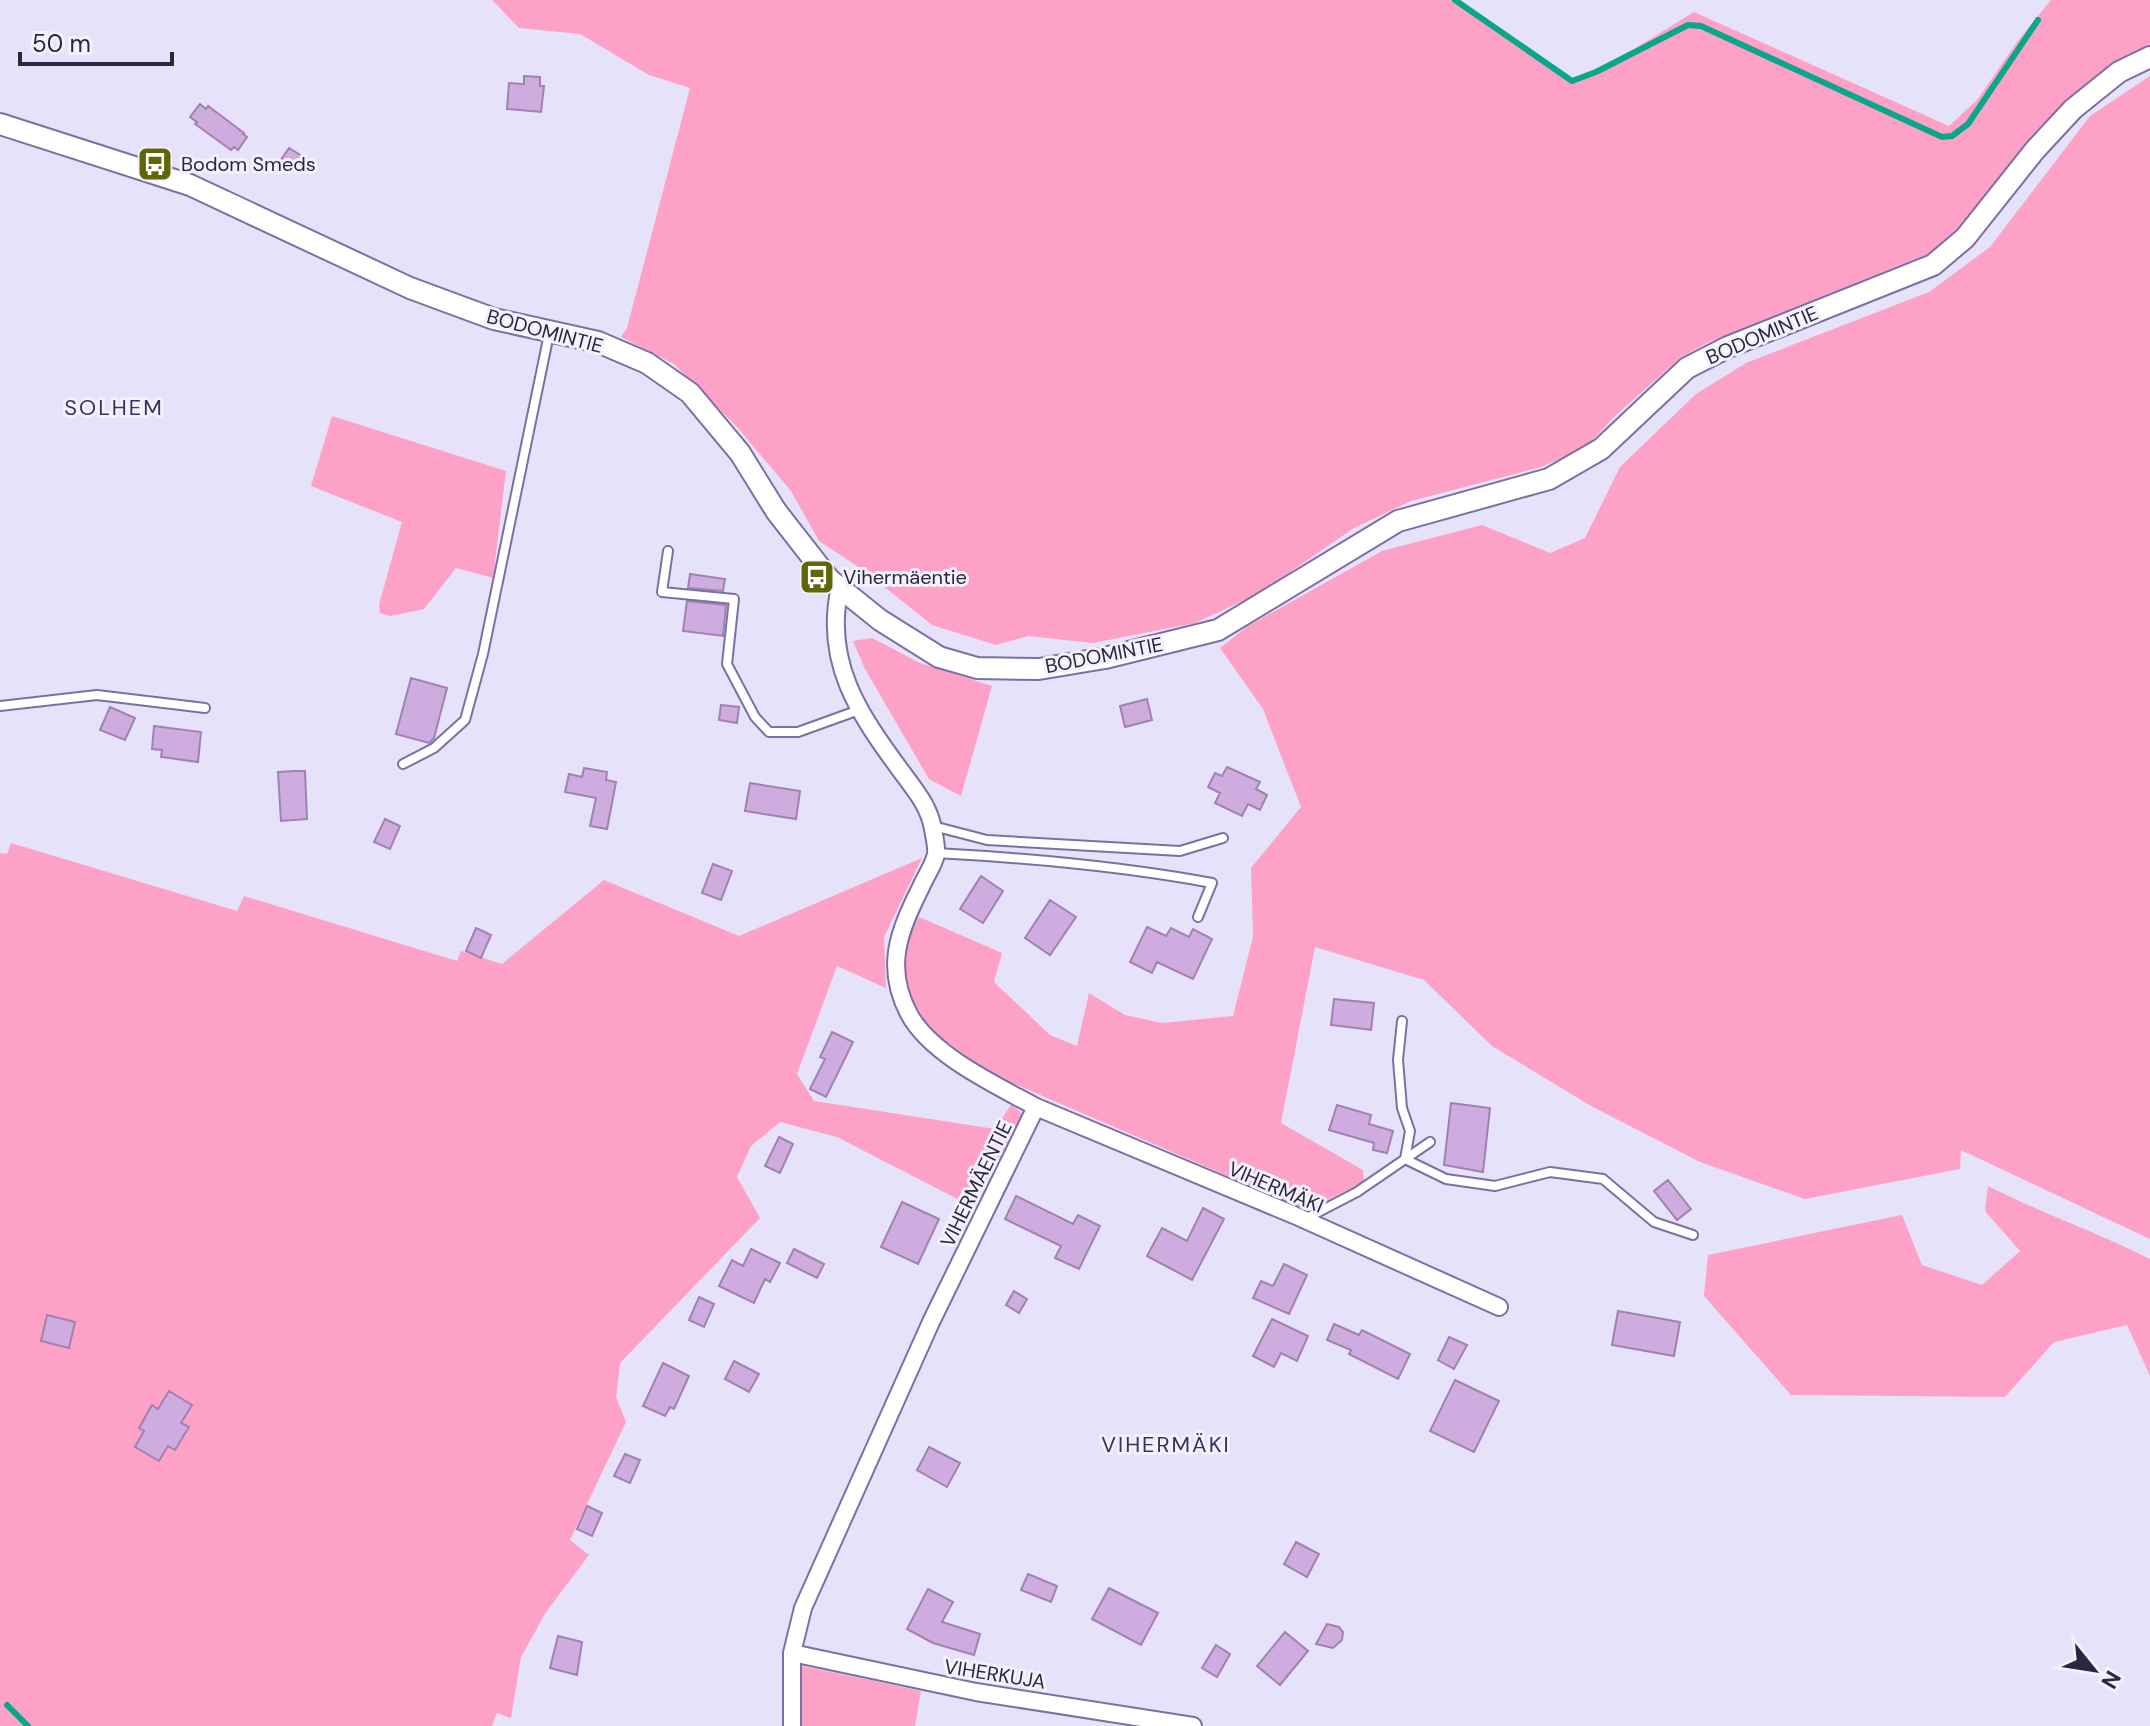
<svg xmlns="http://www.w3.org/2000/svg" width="2150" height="1726" viewBox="0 0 2150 1726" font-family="'DM Sans',sans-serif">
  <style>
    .green { fill: #fea1c7 }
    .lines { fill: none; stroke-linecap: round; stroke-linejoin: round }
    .stream { stroke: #08a789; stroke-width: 6 }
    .building { fill: #ceace0; stroke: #a180b2; stroke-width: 2 }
    .service-casing { stroke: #7b70a5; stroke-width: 12 }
    .minor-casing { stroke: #7b70a5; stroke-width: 20 }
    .tertiary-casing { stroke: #7b70a5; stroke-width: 24 }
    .service { stroke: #fff; stroke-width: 8 }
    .minor { stroke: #fff; stroke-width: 16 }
    .tertiary { stroke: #fff; stroke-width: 20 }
    .labels { text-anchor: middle; stroke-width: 6; stroke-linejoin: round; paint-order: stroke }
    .poi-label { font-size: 20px; fill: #2c273e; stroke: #f3f1fd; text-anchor: start }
    .street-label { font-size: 20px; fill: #2c273e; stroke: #f3f1fd }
    .neighbourhood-label { font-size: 22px; letter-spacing: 2px; fill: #3c2f5e; stroke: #f3f1fd }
  </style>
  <rect width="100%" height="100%" fill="#e6e2f9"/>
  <!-- green -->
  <path class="green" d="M 492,0 L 1455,0 L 1572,81 L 1597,72 L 1694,12 L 1949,126 L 1977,100 L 2017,42 L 2051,0 L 2150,0 L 2150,44 L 2103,75 L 1954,236 L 1933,252 L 1709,342 L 1681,357 L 1615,416 L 1585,448 L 1541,467 L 1411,501 L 1354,528 L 1258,594 L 1195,623 L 1093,643 L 1028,636 L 996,645 L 932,625 L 866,572 L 819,541 L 791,491 L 737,427 L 674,364 L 621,337 L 627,328 L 690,88 L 649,75 L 580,34 L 519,28 Z
    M 2150,76 L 2150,1239 L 1961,1150 L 1960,1169 L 1805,1199 L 1700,1162 L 1591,1106 L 1492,1046 L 1424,980 L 1315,947 L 1281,1123 L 1363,1170 L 1364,1182 L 1306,1210 L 987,1072 L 939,1036 L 920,1015 L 904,985 L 901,955 L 919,917 L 1002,953 L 994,982 L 1050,1035 L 1077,1046 L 1089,993 L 1125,1015 L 1162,1023 L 1233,1016 L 1253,937 L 1251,868 L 1301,807 L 1263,709 L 1220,648 L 1248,626 L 1382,551 L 1482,525 L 1550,553 L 1585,538 L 1620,467 L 1696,394 L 1746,363 L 1929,292 L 1990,247 L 2090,116 Z
    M 332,416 L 506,471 L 493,578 L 456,568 L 424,609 L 390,616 L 380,613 L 379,605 L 402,522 L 311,486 Z
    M 872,638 L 920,663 L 992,686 L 961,796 L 929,779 L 865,669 L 853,641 Z
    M 11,843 L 237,911 L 244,896 L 457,961 L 461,951 L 502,964 L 604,880 L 739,936 L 922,858 L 884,937 L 886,988 L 837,966 L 797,1074 L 814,1101 L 995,1129 L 1011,1105 L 1023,1114 L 971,1206 L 837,1137 L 780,1122 L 751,1146 L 737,1177 L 760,1218 L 620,1363 L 616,1397 L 626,1422 L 570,1540 L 589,1555 L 546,1612 L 521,1657 L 511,1718 L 497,1713 L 492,1726 L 0,1726 L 0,853 L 7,854 Z
    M 1988,1186 C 2041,1213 2097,1232 2150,1259 L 2150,1376 L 2127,1325 L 2054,1342 L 2005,1397 L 1791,1395 L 1704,1296 L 1708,1255 L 1902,1215 L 1922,1265 L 1982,1285 L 2020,1251 L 1985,1211 Z
    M 798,1665 L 921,1691 L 915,1726 L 800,1726 Z"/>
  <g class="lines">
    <!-- stream -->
    <path class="stream" d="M 1455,0 L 1572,81 L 1596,72 L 1688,25 L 1701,26 L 1942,137 L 1952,136 L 1968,124 L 2038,20
      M 7,1705 L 28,1726"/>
  </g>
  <!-- building -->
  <path class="building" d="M 524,76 L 540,77 L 540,86 L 544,86 L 541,112 L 507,109 L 509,83 L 524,84 Z
    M 200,104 L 206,109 L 208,106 L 244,133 L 243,134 L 247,137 L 238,150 L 234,147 L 231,150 L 195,124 L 197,122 L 190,117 Z
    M 289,148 L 302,156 L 293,170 L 280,161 Z
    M 690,574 L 725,579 L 723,591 L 688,588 Z
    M 687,601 L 726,605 L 723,636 L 683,631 Z
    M 411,678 L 447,688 L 434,738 L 429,743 L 396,734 Z
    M 1147,699 L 1152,720 L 1125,727 L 1120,706 Z
    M 721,705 L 739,707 L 737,723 L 719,720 Z
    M 110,707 L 135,718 L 125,740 L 100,730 Z
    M 154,726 L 201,732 L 198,762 L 161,757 L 162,750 L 152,749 Z
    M 1227,767 L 1260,782 L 1256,789 L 1267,795 L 1260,810 L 1248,804 L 1242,816 L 1215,803 L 1220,793 L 1208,787 L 1215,773 L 1222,776 Z
    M 584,768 L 607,772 L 606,780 L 616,782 L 607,829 L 590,826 L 596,798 L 565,792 L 569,774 L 582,777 Z
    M 296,771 L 305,771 L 307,819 L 281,821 L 278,772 Z
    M 750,783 L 800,791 L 796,819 L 745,811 Z
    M 385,819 L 400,826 L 390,849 L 374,842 Z
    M 713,864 L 732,871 L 721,900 L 702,893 Z
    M 981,876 L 1003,891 L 983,923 L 960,909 Z
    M 1050,900 L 1076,917 L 1050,955 L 1025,938 Z
    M 1147,927 L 1166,936 L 1171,928 L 1189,937 L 1193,929 L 1212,939 L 1193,979 L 1157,962 L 1152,973 L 1130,962 Z
    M 476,928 L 491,935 L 481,958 L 466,951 Z
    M 1334,999 L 1374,1003 L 1371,1030 L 1331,1025 Z
    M 832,1032 L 853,1042 L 826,1097 L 810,1089 L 825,1059 L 820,1057 Z
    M 1451,1103 L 1490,1108 L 1483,1172 L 1444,1165 Z
    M 1337,1105 L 1371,1115 L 1369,1124 L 1393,1131 L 1387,1153 L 1373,1150 L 1374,1143 L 1329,1130 Z
    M 779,1137 L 793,1144 L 780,1173 L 765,1166 Z
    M 1668,1180 L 1691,1209 L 1677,1220 L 1654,1191 Z
    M 1016,1196 L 1073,1224 L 1078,1215 L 1100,1226 L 1079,1269 L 1055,1258 L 1061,1246 L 1005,1219 Z
    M 902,1202 L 939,1219 L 918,1264 L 881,1247 Z
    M 1203,1208 L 1224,1219 L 1192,1280 L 1147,1256 L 1162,1228 L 1187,1241 Z
    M 751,1249 L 780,1263 L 770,1282 L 765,1279 L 754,1303 L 719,1286 L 732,1260 L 743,1266 Z
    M 794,1249 L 824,1264 L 817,1278 L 787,1263 Z
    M 1284,1264 L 1307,1275 L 1289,1314 L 1253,1298 L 1261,1281 L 1273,1286 Z
    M 1014,1291 L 1027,1299 L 1019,1313 L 1006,1305 Z
    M 699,1297 L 714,1304 L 704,1327 L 689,1320 Z
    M 1618,1311 L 1680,1322 L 1674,1356 L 1612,1345 Z
    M 47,1315 L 75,1322 L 69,1348 L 41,1341 Z
    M 1272,1319 L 1308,1336 L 1297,1361 L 1281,1353 L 1274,1367 L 1253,1356 Z
    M 1334,1324 L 1359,1335 L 1362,1330 L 1410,1354 L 1398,1379 L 1349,1354 L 1351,1350 L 1327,1340 Z
    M 1449,1337 L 1467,1345 L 1454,1369 L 1438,1360 Z
    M 734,1361 L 759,1374 L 749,1392 L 725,1379 Z
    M 663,1363 L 689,1376 L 674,1409 L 670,1407 L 665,1416 L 643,1406 Z
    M 1455,1380 L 1499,1401 L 1474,1452 L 1430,1431 Z
    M 169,1391 L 192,1405 L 181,1423 L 189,1427 L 175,1450 L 168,1446 L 159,1461 L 135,1447 L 144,1431 L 139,1428 L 152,1405 L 158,1409 Z
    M 929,1447 L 960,1463 L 947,1487 L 917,1470 Z
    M 625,1454 L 640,1460 L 630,1483 L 614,1476 Z
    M 587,1506 L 602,1513 L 592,1536 L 577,1529 Z
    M 1296,1542 L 1319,1554 L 1307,1577 L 1284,1564 Z
    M 1028,1574 L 1057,1586 L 1051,1602 L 1021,1590 Z
    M 1109,1588 L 1158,1613 L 1141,1645 L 1092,1619 Z
    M 928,1589 L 953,1602 L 942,1622 L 980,1634 L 974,1655 L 933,1643 L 907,1629 Z
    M 1327,1624 L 1339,1627 L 1343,1632 L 1342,1640 L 1333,1648 L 1316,1644 Z
    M 1285,1632 L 1308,1651 L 1280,1685 L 1257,1666 Z
    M 558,1636 L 582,1642 L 577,1675 L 550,1668 Z
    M 1216,1645 L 1230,1654 L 1217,1677 L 1202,1668 Z"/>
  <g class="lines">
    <defs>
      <path id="service" d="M 668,551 L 662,592 L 734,599 L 727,664 L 755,717 L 769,732 L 798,732 L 859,710
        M 0,706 L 97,695 L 205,708
        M 403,764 L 434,748 L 465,720 L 483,654 L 549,334
        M 933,826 L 987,840 L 1180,851 L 1223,838
        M 936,853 C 1029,858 1120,866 1212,883 L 1198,917
        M 1402,1021 L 1398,1060 L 1402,1108 L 1410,1131 L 1405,1159 L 1446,1179 L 1495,1186 L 1550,1172 L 1603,1179 L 1654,1222 L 1693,1235
        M 1305,1219 L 1357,1192 L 1430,1142"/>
      <path id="minor" d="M 1036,1107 L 1294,1215 L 1499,1307
        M 792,1653 L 976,1692 L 1193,1726
        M 792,1726 L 792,1653 L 803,1608 L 931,1322 L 1036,1107 C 996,1085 931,1055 909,1014 C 884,967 899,931 921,887 C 925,877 934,865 936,854 C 937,847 934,836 933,829 C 929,806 915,790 901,771 C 859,714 823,662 840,587"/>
      <path id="tertiary" d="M 0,124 L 190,185 L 410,288 L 494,319 L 598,342 L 647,363 L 690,393 L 740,453 L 776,511 L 829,579 L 880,620 L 939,657 L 977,668 L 1039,669 L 1105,658 L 1218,630 L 1398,521 L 1549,479 L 1601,449 L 1687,368 L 1728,347 L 1933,265 L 1965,238 L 2035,150 L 2073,109 L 2119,72 L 2150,57"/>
    </defs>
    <!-- service casing -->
    <use href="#service" class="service-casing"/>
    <!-- minor casing -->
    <use href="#minor" class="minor-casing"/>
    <!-- tertiary casing -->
    <use href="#tertiary" class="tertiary-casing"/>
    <!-- service -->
    <use href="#service" class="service"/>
    <!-- minor -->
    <use href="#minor" class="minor"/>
    <!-- tertiary -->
    <use href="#tertiary" class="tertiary"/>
  </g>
  <!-- icons -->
  <defs>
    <symbol id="bus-square" viewBox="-11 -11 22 22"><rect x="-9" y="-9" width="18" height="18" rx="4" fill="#616706" stroke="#f3f1fd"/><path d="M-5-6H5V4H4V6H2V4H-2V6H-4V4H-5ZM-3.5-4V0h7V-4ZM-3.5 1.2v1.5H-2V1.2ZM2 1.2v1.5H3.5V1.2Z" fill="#fff"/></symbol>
  </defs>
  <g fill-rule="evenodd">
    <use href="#bus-square" x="135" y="144" width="40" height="40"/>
    <use href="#bus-square" x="797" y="557" width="40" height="40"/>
  </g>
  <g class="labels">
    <!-- poi labels -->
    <g class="poi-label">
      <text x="181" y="171">Bodom Smeds</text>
      <text x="843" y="584">Vihermäentie</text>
    </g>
    <!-- street labels -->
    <g class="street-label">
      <text transform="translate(545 331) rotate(15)" y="7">BODOMINTIE</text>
      <text transform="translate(1762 335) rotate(-23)" y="7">BODOMINTIE</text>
      <text transform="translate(1104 655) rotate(-11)" y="7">BODOMINTIE</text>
      <text transform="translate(976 1184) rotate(-64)" y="7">VIHERMÄENTIE</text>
      <text transform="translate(1276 1187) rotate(23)" y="7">VIHERMÄKI</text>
      <text transform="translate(995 1674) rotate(9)" y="7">VIHERKUJA</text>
    </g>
    <!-- neighbourhood labels -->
    <g class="neighbourhood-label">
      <text x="114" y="415">SOLHEM</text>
      <text x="1166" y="1452">VIHERMÄKI</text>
    </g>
  </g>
  <!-- north arrow -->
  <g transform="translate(2094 1670) rotate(120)" stroke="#f3f1fd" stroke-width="6" paint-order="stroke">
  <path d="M0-6L14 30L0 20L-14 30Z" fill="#2c273e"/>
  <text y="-12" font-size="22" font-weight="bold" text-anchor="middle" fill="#2c273e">N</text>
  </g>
  <!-- scale -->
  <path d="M20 52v12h152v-12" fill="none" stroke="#2c273e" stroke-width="4"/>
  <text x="32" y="52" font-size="24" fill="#2c273e" stroke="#f3f1fd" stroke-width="6" paint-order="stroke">50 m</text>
</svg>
